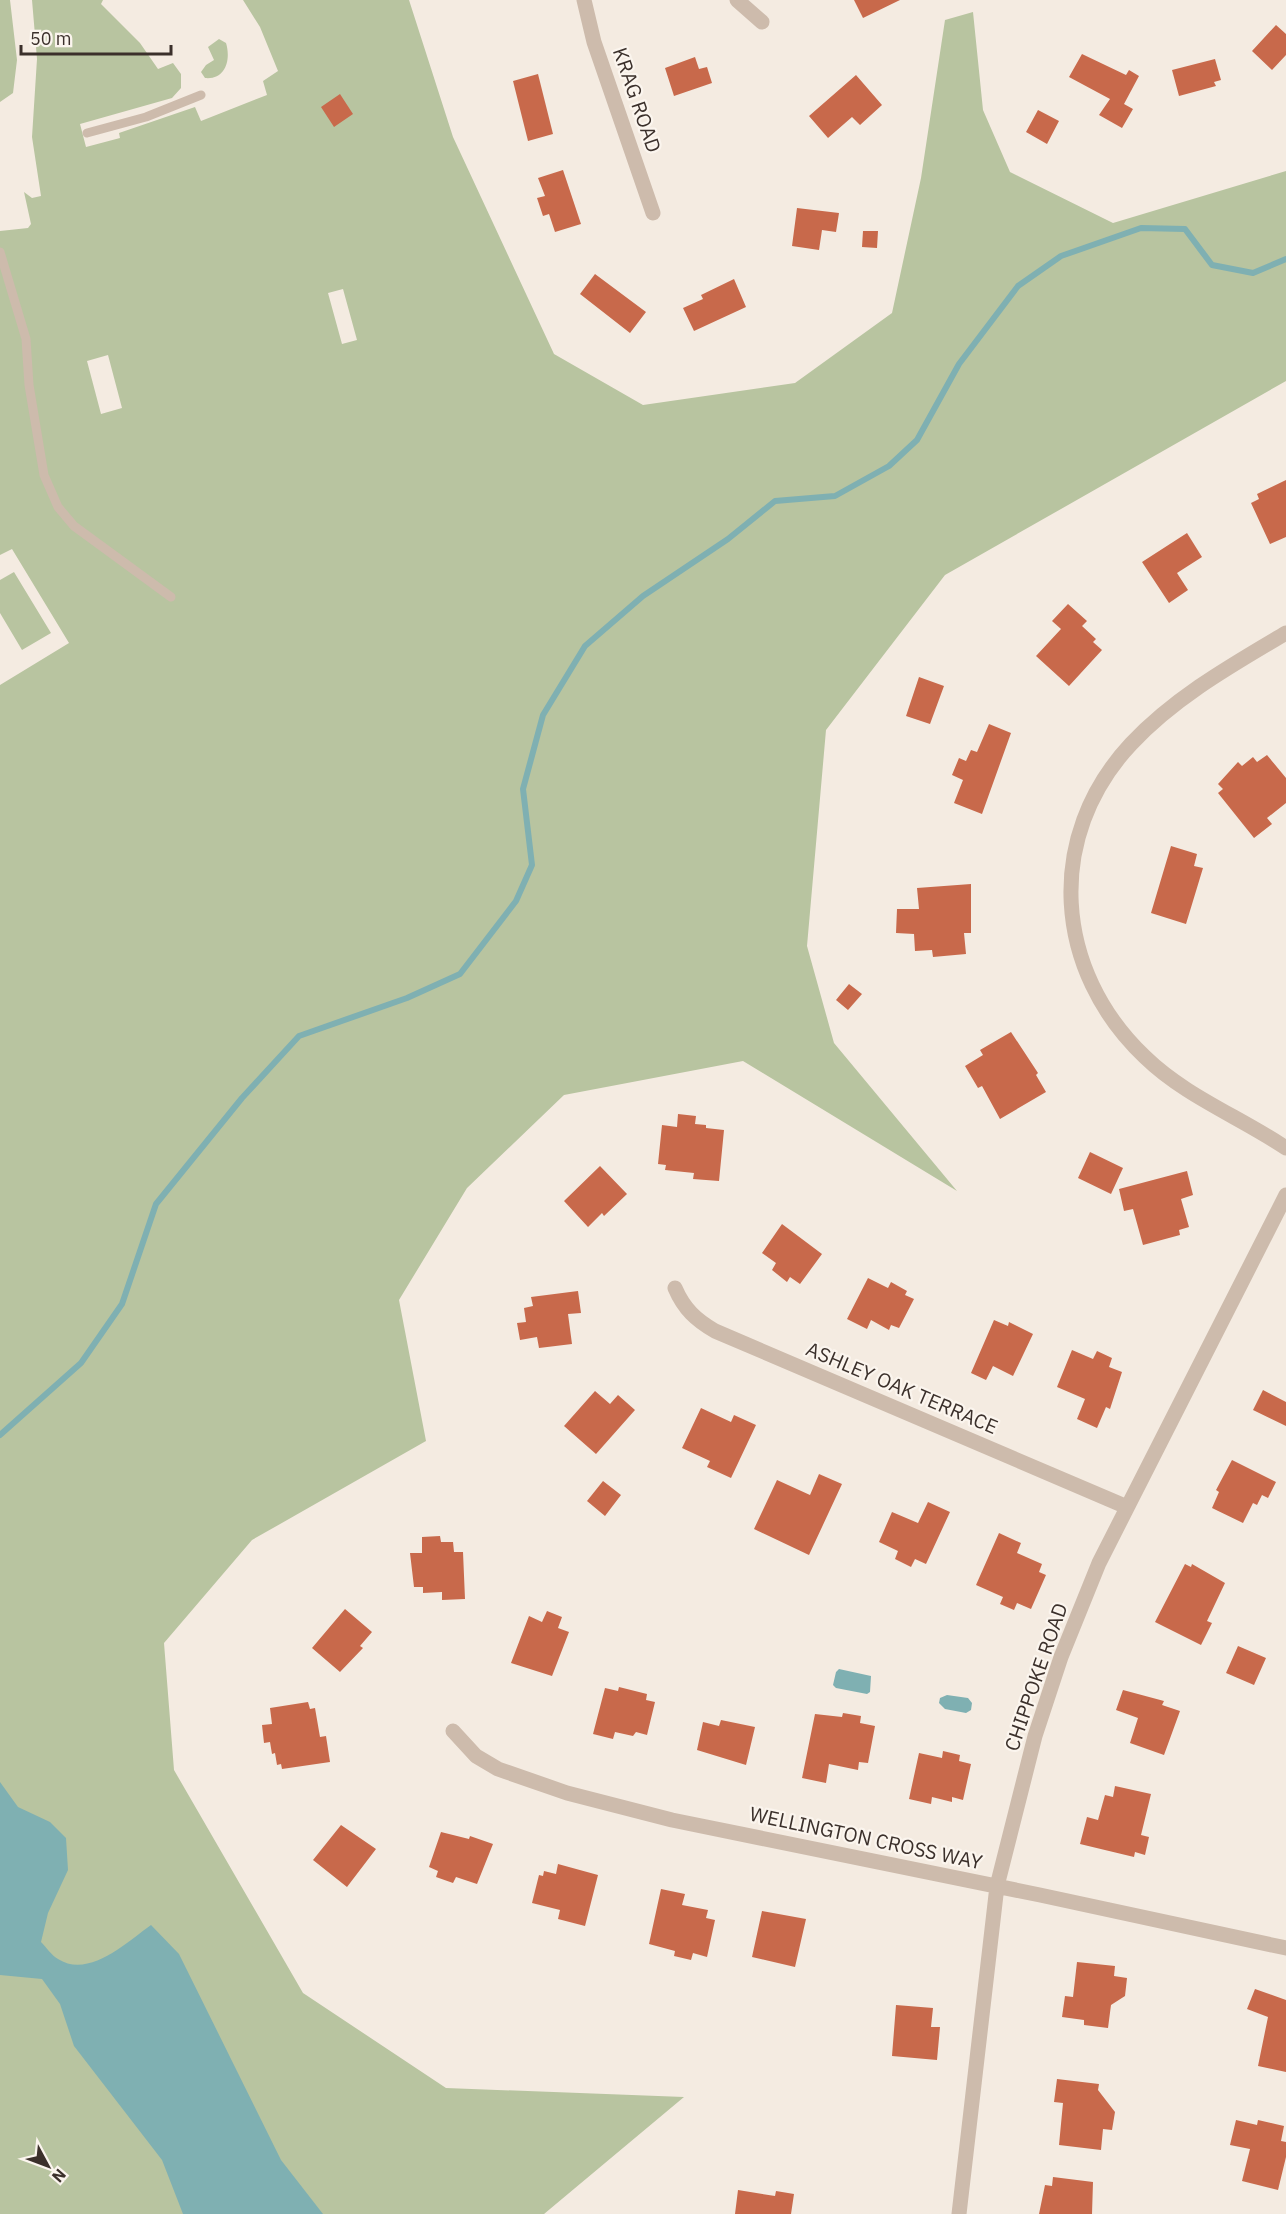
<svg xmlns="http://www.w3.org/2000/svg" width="1286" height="2214" viewBox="0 0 1286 2214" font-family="'IBM Plex Sans',sans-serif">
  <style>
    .green { fill: #b8c4a0; fill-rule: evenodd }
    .water { fill: #7fb0b2 }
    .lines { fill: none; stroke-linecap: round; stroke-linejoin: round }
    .stream { stroke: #7fb0b2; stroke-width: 6 }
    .building { fill: #c8694b }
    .lane { stroke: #cdbbac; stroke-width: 9 }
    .street { stroke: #cdbbac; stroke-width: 15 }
    .labels { text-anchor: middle; stroke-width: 4.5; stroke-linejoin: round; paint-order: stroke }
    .street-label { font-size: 20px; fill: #3b302b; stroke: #fbf5ee }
  </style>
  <rect width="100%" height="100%" fill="#f4ebe1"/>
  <!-- green -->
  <path class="green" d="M 0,0 L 10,0 L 17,60 L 13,93 L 0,102 Z
    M 32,0 L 103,0 L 101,4 L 140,43 L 158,69 L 173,63 L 181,74 L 181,88 L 172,98 L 80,124 L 86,147 L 120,138 L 119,133 L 195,107 L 201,121 L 267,95 L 263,81 L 278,71 L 260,27 L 243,0 L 409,0 L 453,137 L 554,354 L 643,405 L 795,383 L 892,313 L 921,178 L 945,20 L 973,12 L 983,110 L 1010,172 L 1113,223 L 1286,171 L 1286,381 L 945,575 L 826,730 L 807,946 L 834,1043 L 957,1191 L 743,1061 L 564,1095 L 467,1188 L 399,1300 L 426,1441 L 252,1540 L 164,1643 L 174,1770 L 303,1993 L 446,2088 L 684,2097 L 544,2214 L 0,2214 L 0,685 L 69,643 L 12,549 L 0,555 L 0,231 L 28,228 L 31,224 L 24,192 L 32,198 L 41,196 L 32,137 L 37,59 ZM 343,289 L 357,340 L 342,344 L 328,293 ZM 108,355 L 122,408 L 101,414 L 87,361 Z
    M 219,39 L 226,43 C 231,59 226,80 205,78 L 201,72 L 206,65 L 214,60 L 208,47 Z
    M 14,572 L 51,633 L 22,650 L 0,613 L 0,580 Z"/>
  <!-- water -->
  <path class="water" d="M 839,1669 L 871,1676 L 870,1692 L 867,1694 L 836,1688 L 833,1685 L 836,1672 Z
    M 947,1695 L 968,1698 L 972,1703 L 971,1710 L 966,1713 L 945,1709 L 939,1703 L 940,1698 Z
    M 0,1782 L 18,1807 L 50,1822 L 66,1838 L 68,1870 L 48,1913 L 41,1942 C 46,1947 52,1956 58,1959 C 89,1979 127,1942 151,1925 L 179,1954 L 281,2160 L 323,2214 L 183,2214 L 162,2160 L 74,2046 L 60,2004 L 42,1979 L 0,1975 Z"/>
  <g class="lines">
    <!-- stream -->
    <path class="stream" d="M 0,1435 L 81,1363 L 122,1304 L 156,1204 L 242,1098 L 299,1036 L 407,998 L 460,974 L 516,901 L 532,865 L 523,789 L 543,715 L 585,646 L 643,596 L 728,539 L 775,501 L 835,496 L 889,466 L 917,440 L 959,364 L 1018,286 L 1061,256 L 1141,228 L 1185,229 L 1212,265 L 1253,273 L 1286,259"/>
  </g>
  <!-- building -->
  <path class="building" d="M 854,0 L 900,0 L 863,18 Z
    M 1276,25 L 1286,34 L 1286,55 L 1272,70 L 1252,51 Z
    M 1082,54 L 1126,75 L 1129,70 L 1139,76 L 1124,104 L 1133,109 L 1122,128 L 1099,115 L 1110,99 L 1069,77 Z
    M 695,57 L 699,69 L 707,67 L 712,83 L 674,96 L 665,68 Z
    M 1215,59 L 1221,80 L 1214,82 L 1216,86 L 1179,96 L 1172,70 Z
    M 538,74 L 553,134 L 528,141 L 513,81 Z
    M 856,75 L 882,105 L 860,125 L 852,117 L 828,138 L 809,116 Z
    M 340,94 L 353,114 L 334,127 L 321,107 Z
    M 1038,110 L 1059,121 L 1047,144 L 1026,132 Z
    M 563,170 L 581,224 L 555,232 L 549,214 L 543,216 L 537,198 L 545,196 L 538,178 Z
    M 797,208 L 839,213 L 836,232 L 822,230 L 819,250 L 792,246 Z
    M 863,231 L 878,231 L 877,248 L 862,247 Z
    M 595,274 L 646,312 L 630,333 L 580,294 Z
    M 734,279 L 746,307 L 694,331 L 683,308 L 703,299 L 701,295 Z
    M 1286,480 L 1286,537 L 1270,544 L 1251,503 L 1259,499 L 1257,494 Z
    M 1187,533 L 1202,557 L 1177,573 L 1188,590 L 1169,603 L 1142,562 Z
    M 1068,604 L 1087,621 L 1082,626 L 1096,639 L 1093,642 L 1102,650 L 1069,686 L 1036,656 L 1061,629 L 1052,621 Z
    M 919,677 L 944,686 L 930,724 L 906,716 Z
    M 989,724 L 1011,733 L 982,814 L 954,803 L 963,780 L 952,775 L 959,758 L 966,761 L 971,750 L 977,752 Z
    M 1267,755 L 1286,778 L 1286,803 L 1267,818 L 1272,824 L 1254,838 L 1218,793 L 1223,789 L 1218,784 L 1238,762 L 1242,766 L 1253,757 L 1257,762 Z
    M 1171,846 L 1197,854 L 1194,866 L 1203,868 L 1186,924 L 1151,913 Z
    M 971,884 L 971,933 L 964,933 L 966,954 L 933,957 L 932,950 L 915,951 L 914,934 L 896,933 L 897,909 L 919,909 L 917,888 Z
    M 849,984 L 862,994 L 848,1010 L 836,1000 Z
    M 1011,1032 L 1038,1073 L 1036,1075 L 1046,1092 L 1000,1119 L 982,1086 L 978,1088 L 965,1066 L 983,1055 L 980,1050 Z
    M 678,1114 L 696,1116 L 695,1124 L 706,1125 L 706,1128 L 724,1130 L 719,1181 L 693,1179 L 694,1173 L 665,1170 L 666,1165 L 658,1164 L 662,1125 L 677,1127 Z
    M 1090,1152 L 1123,1168 L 1111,1194 L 1078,1178 Z
    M 600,1166 L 627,1194 L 604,1216 L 602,1213 L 588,1227 L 564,1201 Z
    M 1187,1171 L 1193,1195 L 1181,1199 L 1189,1227 L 1179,1230 L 1180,1235 L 1143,1245 L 1133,1209 L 1124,1211 L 1119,1189 Z
    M 782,1224 L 822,1254 L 800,1284 L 790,1277 L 787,1282 L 772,1270 L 776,1263 L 762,1253 Z
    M 868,1278 L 888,1288 L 891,1282 L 907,1291 L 905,1295 L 914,1299 L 899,1328 L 891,1325 L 889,1330 L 871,1320 L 867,1329 L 847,1319 Z
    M 578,1291 L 581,1313 L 568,1314 L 572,1344 L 539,1348 L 537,1337 L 520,1340 L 517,1323 L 526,1322 L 524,1308 L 533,1306 L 531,1297 Z
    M 994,1320 L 1008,1326 L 1009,1322 L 1033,1334 L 1013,1376 L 993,1366 L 986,1380 L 971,1373 Z
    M 1072,1350 L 1093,1359 L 1097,1351 L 1112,1358 L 1109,1367 L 1122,1372 L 1110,1409 L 1106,1407 L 1097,1428 L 1077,1419 L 1085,1399 L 1057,1387 Z
    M 1263,1390 L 1286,1402 L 1286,1426 L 1253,1410 Z
    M 595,1391 L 610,1404 L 618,1395 L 635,1410 L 596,1454 L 564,1426 Z
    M 701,1408 L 731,1422 L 734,1415 L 756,1425 L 731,1478 L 707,1467 L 710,1461 L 682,1448 Z
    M 1232,1460 L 1276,1482 L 1268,1498 L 1262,1495 L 1257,1505 L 1253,1503 L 1243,1523 L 1212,1508 L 1219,1492 L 1216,1490 Z
    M 819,1474 L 842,1484 L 809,1555 L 754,1529 L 777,1480 L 810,1495 Z
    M 603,1481 L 621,1495 L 605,1516 L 587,1501 Z
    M 928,1502 L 950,1512 L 926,1564 L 915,1559 L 911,1567 L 895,1559 L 898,1551 L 879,1542 L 892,1512 L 918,1523 Z
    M 999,1533 L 1021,1543 L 1017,1553 L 1042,1564 L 1039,1572 L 1046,1575 L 1031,1609 L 1017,1603 L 1014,1610 L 1000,1604 L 1003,1597 L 976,1585 Z
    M 440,1536 L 441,1542 L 453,1542 L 454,1552 L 463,1552 L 465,1599 L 442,1600 L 442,1592 L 423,1593 L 423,1587 L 414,1587 L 410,1553 L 422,1553 L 422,1537 Z
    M 1185,1564 L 1191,1567 L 1192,1564 L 1225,1583 L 1207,1621 L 1212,1623 L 1201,1645 L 1155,1622 Z
    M 345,1609 L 372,1632 L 360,1646 L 363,1648 L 340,1672 L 312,1648 Z
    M 547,1611 L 562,1617 L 558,1628 L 569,1632 L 552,1676 L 511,1663 L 529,1616 L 542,1622 Z
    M 1238,1646 L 1266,1658 L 1254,1685 L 1226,1673 Z
    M 619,1687 L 647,1694 L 646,1700 L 655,1702 L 647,1735 L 636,1732 L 633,1736 L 615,1732 L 613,1739 L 593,1734 L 605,1688 L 618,1691 Z
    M 1123,1690 L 1164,1701 L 1162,1705 L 1180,1711 L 1164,1755 L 1130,1743 L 1138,1718 L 1116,1710 Z
    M 308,1702 L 310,1709 L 315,1708 L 320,1737 L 326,1736 L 330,1762 L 282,1769 L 281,1764 L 277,1765 L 275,1753 L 272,1754 L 270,1742 L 264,1743 L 262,1725 L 272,1724 L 270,1708 Z
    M 843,1713 L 861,1716 L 860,1723 L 875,1726 L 868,1763 L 859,1762 L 858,1770 L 829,1764 L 826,1783 L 802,1778 L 815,1714 L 842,1717 Z
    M 721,1720 L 755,1727 L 746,1765 L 697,1750 L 703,1722 L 719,1726 Z
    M 943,1751 L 960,1755 L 959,1761 L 971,1764 L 963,1800 L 952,1797 L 952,1802 L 932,1797 L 931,1804 L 909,1799 L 919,1753 L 942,1758 Z
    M 1115,1786 L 1151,1794 L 1141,1835 L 1149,1837 L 1145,1855 L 1135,1852 L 1134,1857 L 1080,1844 L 1087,1817 L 1098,1820 L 1105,1795 L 1113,1797 Z
    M 341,1825 L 376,1849 L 347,1887 L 313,1860 Z
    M 441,1832 L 469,1839 L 470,1836 L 493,1844 L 477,1884 L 456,1877 L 453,1883 L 436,1877 L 438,1871 L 429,1867 Z
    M 558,1864 L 598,1875 L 585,1926 L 558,1919 L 560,1910 L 532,1903 L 539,1875 L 543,1876 L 544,1871 L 556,1874 Z
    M 661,1889 L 685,1894 L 682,1905 L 708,1910 L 706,1918 L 715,1920 L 707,1957 L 693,1953 L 691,1960 L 674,1956 L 675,1951 L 649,1944 Z
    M 762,1911 L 806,1919 L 795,1967 L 752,1957 Z
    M 1077,1962 L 1115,1966 L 1114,1976 L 1127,1978 L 1125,1996 L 1111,2005 L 1108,2028 L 1084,2025 L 1084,2020 L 1062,2017 L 1065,1996 L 1073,1997 Z
    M 1255,1989 L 1286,2000 L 1286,2072 L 1258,2066 L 1268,2017 L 1247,2009 Z
    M 896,2005 L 933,2008 L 931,2027 L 940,2027 L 937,2060 L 892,2056 Z
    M 1057,2079 L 1099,2084 L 1098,2090 L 1115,2112 L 1112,2130 L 1103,2129 L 1101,2150 L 1059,2145 L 1063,2103 L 1054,2102 Z
    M 1236,2120 L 1257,2125 L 1258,2120 L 1284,2126 L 1281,2141 L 1286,2142 L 1286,2157 L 1278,2190 L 1242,2181 L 1250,2149 L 1230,2145 Z
    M 1053,2177 L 1093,2182 L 1092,2214 L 1039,2214 L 1045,2185 L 1052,2186 Z
    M 738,2190 L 775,2196 L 776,2191 L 794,2194 L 791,2214 L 735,2214 Z"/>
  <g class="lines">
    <!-- lane -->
    <path class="lane" d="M 87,133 L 146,117 L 201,95
      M 0,252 L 26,339 L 29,385 L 44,475 L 58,507 L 74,526 L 171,597"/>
    <!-- street -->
    <path class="street" d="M 584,0 L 594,42 L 653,213
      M 737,0 L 762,22
      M 1286,633 C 1232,665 1175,697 1131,744 C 1044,837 1054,971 1145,1057 C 1185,1096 1240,1117 1286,1148
      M 675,1288 C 684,1309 696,1320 715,1331 L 1127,1507
      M 453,1731 L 476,1756 L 498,1769 L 567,1793 L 672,1820 L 1040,1895 L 1286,1948
      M 959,2214 L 997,1886 L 1035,1736 L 1061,1657 L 1099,1563 L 1286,1195"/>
  </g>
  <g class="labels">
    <!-- street labels -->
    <g class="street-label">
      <text transform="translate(637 100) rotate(71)" y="7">KRAG ROAD</text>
      <text transform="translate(902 1388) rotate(23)" y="7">ASHLEY OAK TERRACE</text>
      <text transform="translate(1036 1677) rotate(-71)" y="7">CHIPPOKE ROAD</text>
      <text transform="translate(866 1838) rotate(12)" y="7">WELLINGTON CROSS WAY</text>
    </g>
  </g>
  <!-- north arrow -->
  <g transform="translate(48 2166) rotate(131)" stroke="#fbf5ee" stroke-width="4.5" paint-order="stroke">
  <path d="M0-4.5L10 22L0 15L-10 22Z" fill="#3b302b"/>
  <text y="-9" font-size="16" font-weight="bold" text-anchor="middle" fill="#3b302b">N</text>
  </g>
  <!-- scale -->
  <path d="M21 45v9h150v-9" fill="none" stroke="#3b302b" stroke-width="3"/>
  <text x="30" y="45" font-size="18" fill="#3b302b" stroke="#fbf5ee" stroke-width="4.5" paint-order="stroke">50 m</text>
</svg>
